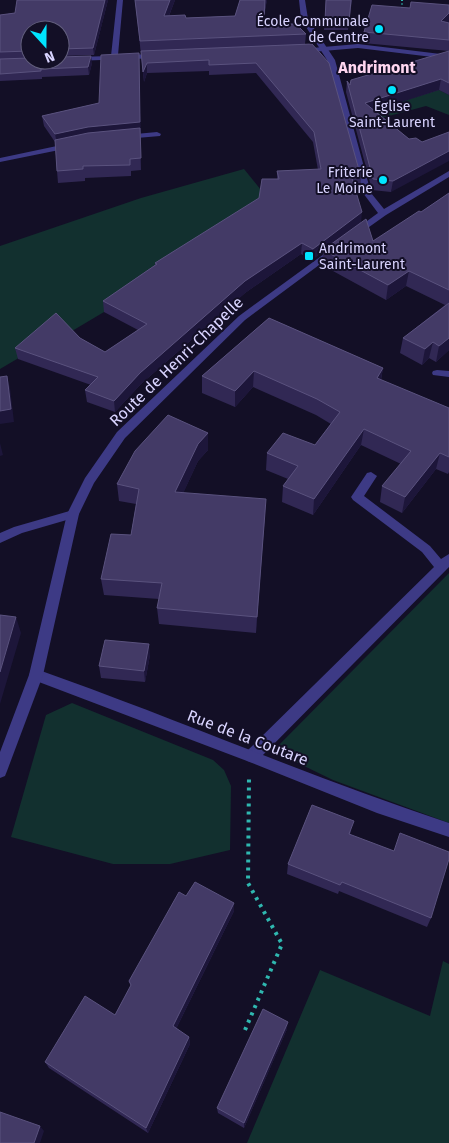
<svg xmlns="http://www.w3.org/2000/svg" width="449" height="1143" viewBox="0 0 449 1143" font-family="'Fira Sans',sans-serif">
  <style>
    .green { fill: #12302f }
    .lines { fill: none; stroke-linecap: round; stroke-linejoin: round }
    .path-far1 { stroke: #2fb8b0; stroke-width: 2; stroke-dasharray: 1 2.5; stroke-linecap: butt }
    .path { stroke: #2fb8b0; stroke-width: 4; stroke-dasharray: 3 5; stroke-linecap: butt }
    .service { fill: #3d3a85; fill-rule: evenodd }
    .minor { fill: #3d3a85; fill-rule: evenodd }
    .tertiary { fill: #3d3a85; fill-rule: evenodd }
    .wall { fill: #312854 }
    .shaded-wall { fill: #1d163a }
    .building { fill: #433a66; stroke: #5a527e }
    .poi-dot { fill: #00e5ff; stroke: #130f26; stroke-width: 2 }
    .labels { text-anchor: middle; stroke-width: 4; stroke-linejoin: round; paint-order: stroke }
    .far-poi-label { font-size: 14px; fill: #d9d4ff; stroke: #130f26; text-anchor: end }
    .far-quarter-label { font-size: 16px; font-weight: bold; fill: #ffd6f0; stroke: #130f26 }
    .street-label { font-size: 16px; fill: #d9d4ff; stroke: #130f26 }
  </style>
  <rect width="100%" height="100%" fill="#130f26"/>
  <!-- green -->
  <path class="green" d="M 429,85 L 449,95 L 449,115 L 426,106 L 378,119 L 375,108 L 412,98 Z
    M 244,169 L 261,190 L 259,209 L 104,312 L 67,334 L 57,325 L 17,359 L 0,369 L 0,246 L 141,198 Z
    M 449,573 L 449,823 L 333,780 L 273,751 Z
    M 72,703 L 213,760 L 224,770 L 231,786 L 230,850 L 170,864 L 113,864 L 11,837 L 46,715 Z
    M 443,961 L 449,964 L 449,1143 L 247,1143 L 320,970 L 430,1016 Z"/>
  <g class="lines">
    <!-- path-far1 -->
    <path class="path-far1" d="M 402,0 L 402,10
      M 370,65 L 384,72
      M 376,107 L 386,113 L 406,107"/>
    <!-- path -->
    <path class="path" d="M 245,1030 L 282,944 L 248,883 L 249,777"/>
    <!-- service -->
    <path class="service" d="M 437,370 L 449,371 L 449,377 L 433,375 L 432,373 L 433,371 Z
      M 371,472 L 377,476 L 364,496 L 430,546 L 441,559 L 449,554 L 449,567 L 257,761 L 252,762 L 247,761 L 245,756 L 247,751 L 434,567 L 422,552 L 353,500 L 351,497 L 367,473 Z"/>
    <!-- minor -->
    <path class="minor" d="M 117,0 L 123,0 L 118,55 L 158,54 L 161,54 L 161,58 L 72,61 L 72,57 L 75,57 L 111,56 Z
      M 358,44 L 449,55 L 449,59 L 358,48 L 300,53 L 296,51 L 300,49 Z
      M 157,132 L 161,134 L 160,136 L 125,139 L 121,137 L 125,135 Z
      M 71,143 L 75,145 L 74,147 L 0,162 L 0,158 Z
      M 73,510 L 77,511 L 79,514 L 77,517 L 22,533 L 0,543 L 0,533 L 14,527 Z
      M 36,669 C 175,718 310,777 449,823 L 449,837 L 377,813 L 247,761 L 31,679 L 29,675 L 31,671 Z"/>
    <!-- tertiary -->
    <path class="tertiary" d="M 299,0 L 305,0 L 308,19 L 335,60 L 371,193 L 384,209 L 449,171 L 449,177 L 386,215 L 355,237 L 351,234 L 352,232 L 378,213 L 363,193 L 327,60 L 301,19 Z
      M 335,246 L 340,249 L 338,251 L 245,320 L 125,438 L 94,483 L 79,514 L 43,675 L 7,771 L 5,776 L 0,778 L 0,752 L 29,675 L 67,514 L 85,478 L 117,432 L 239,316 Z"/>
  </g>
  <!-- wall -->
  <path class="wall" d="M 108,0 L 94,55 L 60,56 L 60,30 L 30,30 L 30,60 L 92,63 L 89,75 L 42,77 L 42,79 L 0,81 L 0,15 Z
    M 135,0 L 175,0 L 169,16 L 186,18 L 235,16 L 240,0 L 267,0 L 265,10 L 264,24 L 306,34 L 305,44 L 361,177 L 360,188 L 354,187 L 361,222 L 373,241 L 421,212 L 449,193 L 449,350 L 436,362 L 429,358 L 422,365 L 400,353 L 403,338 L 445,305 L 406,286 L 386,300 L 322,265 L 323,251 L 312,260 L 301,254 L 245,293 L 141,384 L 115,412 L 87,402 L 85,390 L 91,385 L 18,359 L 15,348 L 80,338 L 105,352 L 138,330 L 104,312 L 103,301 L 155,265 L 155,263 L 259,198 L 277,179 L 277,171 L 318,170 L 313,142 L 256,73 L 209,75 L 209,71 L 147,73 L 144,82 Z
    M 326,0 L 352,0 L 348,30 L 324,30 Z
    M 449,5 L 449,22 L 448,22 L 449,23 L 449,51 L 363,43 L 364,32 L 410,8 Z
    M 449,51 L 449,95 L 439,90 L 374,110 L 409,139 L 391,192 L 372,190 L 346,92 L 347,81 L 350,85 Z
    M 139,53 L 141,170 L 131,171 L 131,176 L 85,178 L 85,181 L 58,183 L 57,171 L 55,142 L 44,126 L 42,116 L 99,103 Z
    M 269,318 L 383,368 L 381,380 L 449,408 L 449,472 L 448,474 L 436,469 L 402,513 L 380,502 L 382,486 L 401,464 L 361,445 L 313,515 L 282,502 L 283,486 L 288,479 L 266,470 L 267,453 L 315,445 L 331,424 L 316,415 L 253,387 L 235,407 L 202,393 L 202,376 Z
    M 208,433 L 208,450 L 198,461 L 183,493 L 265,515 L 256,633 L 159,624 L 157,608 L 159,599 L 104,595 L 101,579 L 131,535 L 136,504 L 119,501 L 117,484 Z
    M 150,655 L 145,682 L 101,678 L 99,666 Z
    M 351,831 L 350,834 L 431,918 L 427,927 L 339,891 L 338,894 L 287,874 L 288,864 Z
    M 186,896 L 234,903 L 234,911 L 176,1029 L 189,1037 L 190,1044 L 148,1133 L 49,1068 L 45,1062 L 115,1015 L 131,986 L 129,981 Z
    M 287,1029 L 244,1128 L 218,1113 L 217,1108 Z"/>
  <!-- shaded-wall -->
  <path class="shaded-wall" d="M 105,0 L 108,0 L 94,55 L 93,48 Z
    M 170,0 L 175,0 L 164,28 L 164,16 Z
    M 265,0 L 267,0 L 265,10 Z
    M 449,11 L 449,22 L 440,31 L 441,21 Z
    M 139,53 L 141,170 L 141,158 L 57,144 L 55,134 L 88,127 Z
    M 91,56 L 92,63 L 89,75 L 88,67 Z
    M 147,63 L 147,73 L 144,82 L 143,72 Z
    M 441,79 L 439,90 L 364,114 L 365,103 Z
    M 449,151 L 449,161 L 391,192 L 393,181 Z
    M 362,212 L 361,223 L 323,250 L 323,251 L 312,260 L 313,249 Z
    M 302,243 L 301,254 L 245,293 L 141,384 L 115,412 L 114,401 L 140,373 L 245,281 Z
    M 409,271 L 406,286 L 386,300 L 388,285 Z
    M 449,338 L 449,350 L 436,362 L 439,346 Z
    M 433,342 L 429,358 L 422,365 L 425,349 Z
    M 383,368 L 380,384 L 377,378 Z
    M 254,371 L 253,387 L 235,407 L 235,391 Z
    M 7,376 L 10,388 L 14,422 L 0,424 L 0,411 Z
    M 364,429 L 361,445 L 313,515 L 314,499 Z
    M 208,433 L 208,450 L 198,461 L 176,509 L 175,492 L 198,444 Z
    M 0,443 L 3,455 L 0,456 Z
    M 440,453 L 436,469 L 402,513 L 405,497 Z
    M 266,499 L 265,515 L 256,633 L 257,617 Z
    M 16,617 L 21,633 L 0,704 L 0,672 Z
    M 149,644 L 150,655 L 145,682 L 144,671 Z
    M 234,903 L 234,911 L 174,1033 L 173,1026 Z
    M 288,1022 L 287,1029 L 244,1128 L 244,1123 Z
    M 189,1037 L 190,1044 L 148,1133 L 146,1128 Z
    M 40,1126 L 44,1131 L 40,1143 L 34,1143 Z"/>
  <!-- building -->
  <path class="building" d="M 17,0 L 105,0 L 93,48 L 60,49 L 60,30 L 30,30 L 30,51 L 0,52 L 0,15 L 15,13 Z
    M 135,0 L 170,0 L 164,16 L 185,15 L 186,18 L 235,16 L 240,0 L 265,0 L 264,24 L 296,24 L 306,34 L 140,41 Z
    M 326,0 L 351,0 L 349,22 L 325,21 Z
    M 411,2 L 449,5 L 449,13 L 441,21 L 449,23 L 449,40 L 364,32 L 372,5 L 410,8 Z
    M 312,44 L 329,63 L 361,177 L 351,175 L 362,212 L 313,249 L 302,243 L 245,281 L 140,373 L 114,401 L 85,390 L 98,377 L 15,348 L 56,313 L 80,338 L 105,352 L 147,324 L 103,301 L 157,264 L 155,263 L 259,198 L 262,179 L 279,179 L 277,171 L 321,169 L 314,132 L 256,63 L 209,65 L 209,60 L 147,63 L 143,72 L 141,51 Z
    M 449,51 L 449,83 L 441,79 L 365,103 L 409,139 L 416,138 L 422,142 L 449,132 L 449,151 L 393,181 L 373,179 L 347,81 L 350,85 L 351,80 Z
    M 139,53 L 140,122 L 88,127 L 55,134 L 42,116 L 99,103 L 101,55 Z
    M 91,56 L 88,67 L 41,69 L 41,71 L 0,74 L 0,59 L 30,58 L 30,60 L 60,60 L 60,57 Z
    M 140,128 L 141,158 L 130,159 L 130,165 L 83,166 L 83,169 L 57,171 L 55,140 L 88,133 Z
    M 449,193 L 449,290 L 409,271 L 388,285 L 323,250 L 366,219 L 373,241 L 419,211 L 421,212 Z
    M 449,303 L 449,338 L 439,346 L 433,342 L 425,349 L 403,338 Z
    M 269,318 L 383,368 L 377,378 L 449,408 L 449,457 L 440,453 L 405,497 L 382,486 L 411,451 L 364,429 L 314,499 L 283,486 L 298,466 L 267,453 L 283,433 L 315,445 L 340,412 L 317,399 L 254,371 L 235,391 L 202,376 Z
    M 7,376 L 11,409 L 0,411 L 0,377 Z
    M 168,415 L 208,433 L 198,444 L 175,492 L 266,499 L 257,617 L 157,608 L 162,583 L 101,579 L 111,534 L 131,535 L 139,489 L 117,484 L 135,451 Z
    M 0,615 L 16,617 L 0,672 Z
    M 105,640 L 149,644 L 144,671 L 99,666 Z
    M 312,805 L 354,821 L 349,834 L 394,851 L 400,833 L 449,852 L 449,859 L 431,918 L 342,882 L 340,885 L 288,864 Z
    M 195,882 L 234,903 L 173,1026 L 189,1037 L 146,1128 L 45,1062 L 85,996 L 115,1015 L 131,985 L 129,981 L 179,892 L 186,896 Z
    M 263,1009 L 288,1022 L 244,1123 L 217,1108 Z
    M 0,1112 L 40,1126 L 34,1143 L 0,1143 Z"/>
  <!-- markers -->
  <g class="poi-dot">
    <circle cx="379" cy="29" r="5"/>
    <circle cx="392" cy="90" r="5"/>
    <circle cx="383" cy="180" r="5"/>
    <rect x="304" y="251" width="10" height="10" rx="2.5"/>
  </g>
  <g class="labels">
    <!-- far-poi labels -->
    <g class="far-poi-label">
      <text x="369" y="26">École Communale<tspan x="369" dy="16">de Centre</tspan></text>
      <text x="392" y="111" text-anchor="middle">Église<tspan x="392" dy="16">Saint-Laurent</tspan></text>
      <text x="373" y="177">Friterie<tspan x="373" dy="16">Le Moine</tspan></text>
      <text x="319" y="253" text-anchor="start">Andrimont<tspan x="319" dy="16">Saint-Laurent</tspan></text>
    </g>
    <!-- far-quarter labels -->
    <g class="far-quarter-label">
      <text x="377" y="73">Andrimont</text>
    </g>
    <!-- street labels -->
    <g class="street-label">
      <text transform="translate(176 361) rotate(-44)" y="6">Route de Henri-Chapelle</text>
      <text transform="translate(248 737) rotate(21)" y="6">Rue de la Coutare</text>
    </g>
  </g>
  <!-- north arrow -->
  <g transform="translate(45 45) rotate(159)"><circle r="24" fill="#130f26" stroke="#625e7d"/>
  <path d="M0-4L9 19L0 12L-9 19Z" fill="#00e5ff"/>
  <text y="-8" font-size="14" font-weight="bold" text-anchor="middle" fill="#d9d4ff">N</text>
  </g>
</svg>
